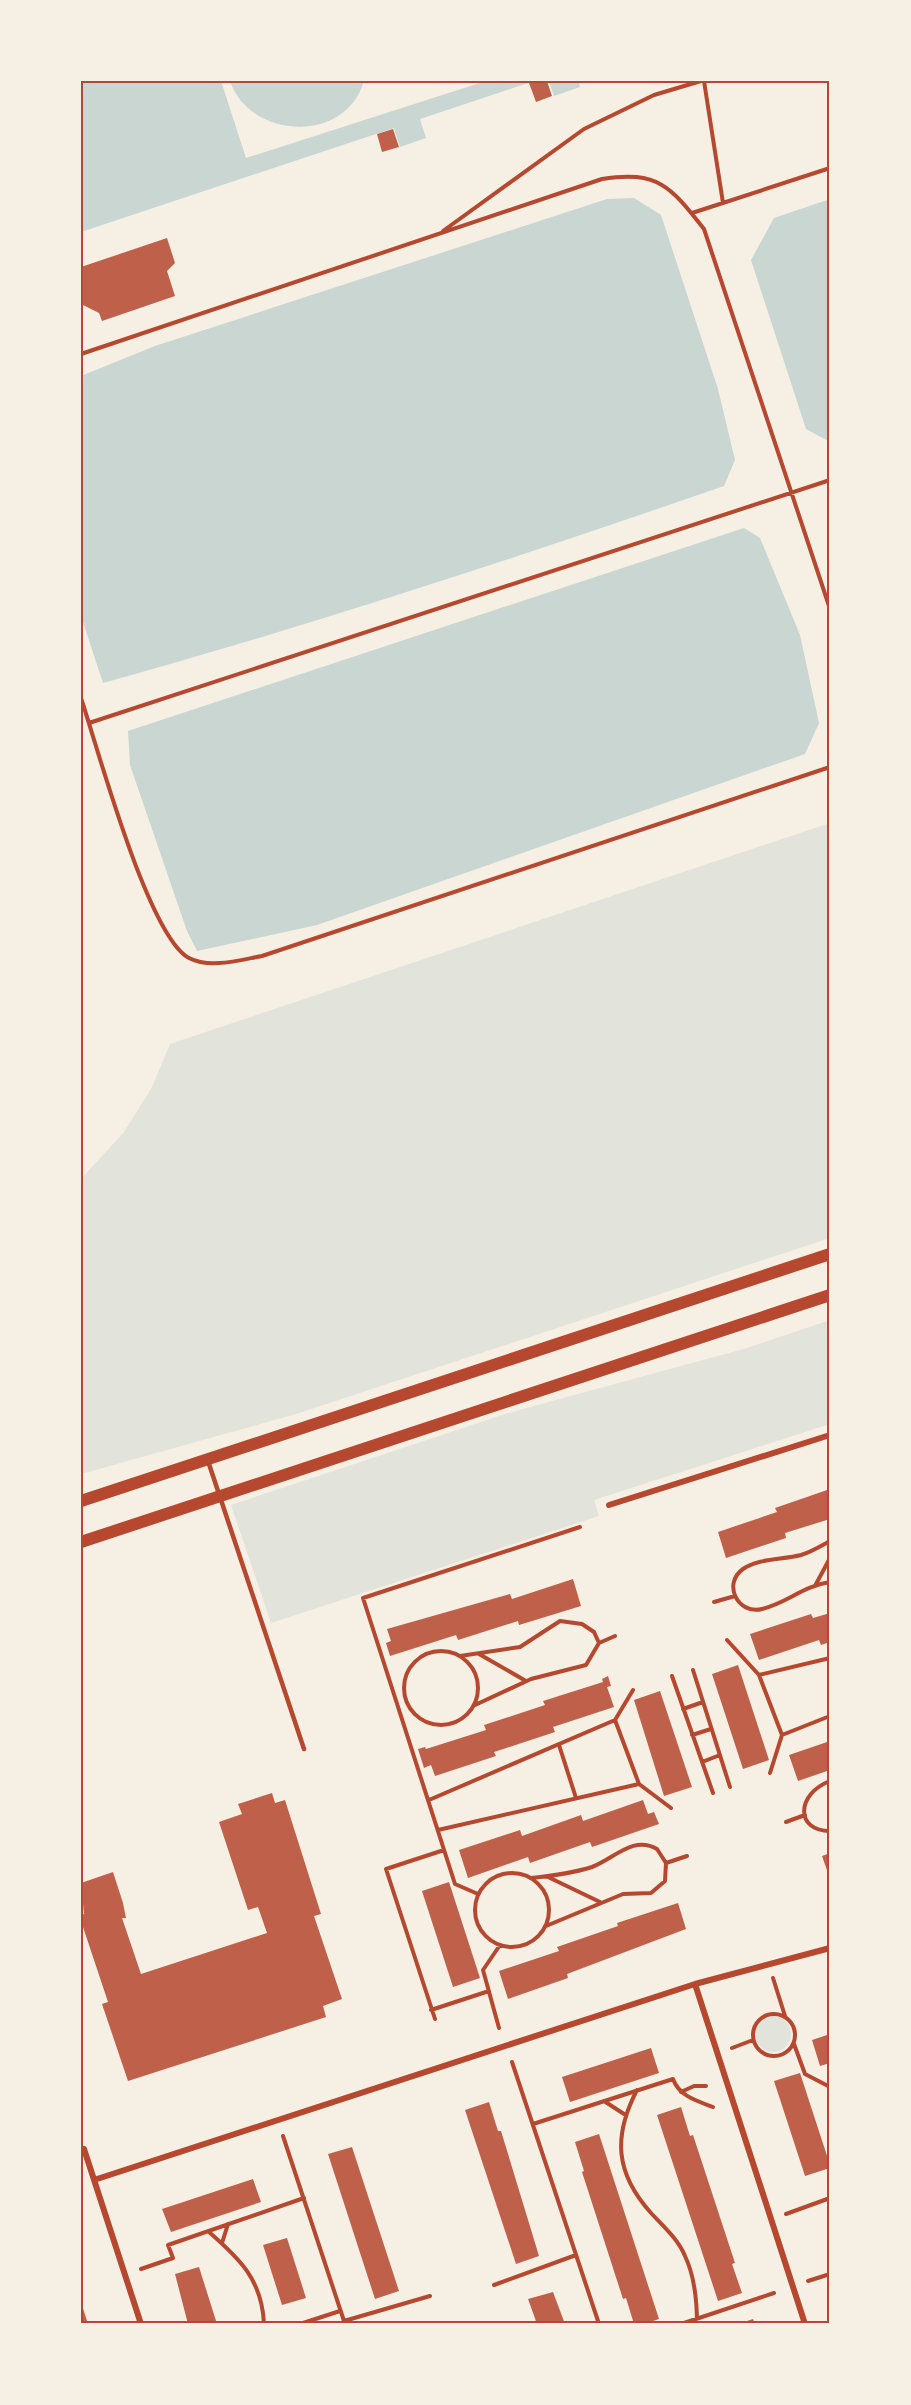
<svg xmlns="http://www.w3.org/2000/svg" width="911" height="2405" viewBox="0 0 911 2405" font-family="'Public Sans',sans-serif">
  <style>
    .green { fill: #e2e4dc }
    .water { fill: #c9d6d2 }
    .building { fill: #bf614a }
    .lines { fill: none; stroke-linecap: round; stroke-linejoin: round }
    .path { stroke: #b5482f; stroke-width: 4 }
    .service { stroke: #b5482f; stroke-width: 4.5 }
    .minor { stroke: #b5482f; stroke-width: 6 }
    .secondary { stroke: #b5482f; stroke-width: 12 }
    .neatline { fill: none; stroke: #b5482f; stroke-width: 2 }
  </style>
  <rect width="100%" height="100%" fill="#f6efe4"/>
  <!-- green -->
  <path class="green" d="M 830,823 L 830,1238 L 296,1414 L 81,1474 L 81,1179 L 124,1132 L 152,1087 L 170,1044 Z
    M 830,1320 L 830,1424 L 594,1500 L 599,1516 L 271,1623 L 231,1505 L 508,1413 L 747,1348 Z
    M755 2034a18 18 0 1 1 36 0a18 18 0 1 1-36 0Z"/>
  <!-- water -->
  <path class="water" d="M 81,81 L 221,81 L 246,158 L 486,81 L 534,81 L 420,119 L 426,138 L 400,147 L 394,128 L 81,232 Z
    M 230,81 L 364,81 C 346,144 250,140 230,81 Z
    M 549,81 L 578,81 L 580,87 L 554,96 Z
    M 634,198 L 661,215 L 718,389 L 735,460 L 724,486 C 519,557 313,625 103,683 L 81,616 L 81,376 L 155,346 L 607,199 Z
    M 830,199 L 830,442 L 806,429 L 751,260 L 774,218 Z
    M 744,528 L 760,538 L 800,635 L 819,723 L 805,754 L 317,925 L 197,951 L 187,931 L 130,765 L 128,731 Z"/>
  <!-- building -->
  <path class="building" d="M 534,81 L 547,81 L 552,96 L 536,102 L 529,83 Z
    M 393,129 L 399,147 L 382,152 L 377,134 Z
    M 167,238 L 175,263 L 167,271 L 175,296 L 102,321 L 99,313 L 81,304 L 81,267 Z
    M 830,1489 L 830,1519 L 785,1533 L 786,1538 L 726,1558 L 718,1532 L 777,1512 L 775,1508 Z
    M 573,1579 L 581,1606 L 519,1625 L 518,1621 L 458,1640 L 456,1635 L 390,1656 L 386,1643 L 391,1641 L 387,1629 L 510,1594 L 512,1599 Z
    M 830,1613 L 830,1642 L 821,1645 L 819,1640 L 759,1660 L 750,1634 L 811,1614 L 813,1618 Z
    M 738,1665 L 769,1760 L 743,1769 L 712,1674 Z
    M 608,1676 L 611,1686 L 607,1687 L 614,1707 L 553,1727 L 555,1732 L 494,1752 L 496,1756 L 435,1776 L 431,1765 L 424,1768 L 418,1749 L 425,1747 L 426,1749 L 486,1730 L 484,1725 L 545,1705 L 543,1701 L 603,1682 L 602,1679 Z
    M 660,1691 L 692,1787 L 664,1796 L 634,1700 Z
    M 830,1741 L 830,1770 L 798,1781 L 789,1755 Z
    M 272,1793 L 275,1803 L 285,1800 L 321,1914 L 314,1916 L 342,1999 L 323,2006 L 326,2017 L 128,2081 L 102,2004 L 108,2002 L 81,1921 L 81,1915 L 84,1914 L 81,1883 L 113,1872 L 123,1903 L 126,1918 L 122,1918 L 141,1974 L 267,1933 L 258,1907 L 248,1910 L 219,1822 L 242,1814 L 238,1804 Z
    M 643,1800 L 648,1814 L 654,1812 L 659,1824 L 592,1847 L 590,1842 L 530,1863 L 528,1857 L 468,1878 L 459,1850 L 520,1830 L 522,1836 L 581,1815 L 583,1821 Z
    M 830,1853 L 830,1879 L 822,1856 Z
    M 449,1882 L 480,1978 L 453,1987 L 422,1891 Z
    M 678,1903 L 686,1929 L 567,1974 L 568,1978 L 508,1999 L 499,1971 L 559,1951 L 557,1947 L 618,1926 L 617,1923 Z
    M 830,2034 L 830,2063 L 820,2066 L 812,2040 Z
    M 651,2048 L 659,2073 L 570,2102 L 562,2077 Z
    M 800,2073 L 830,2165 L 830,2168 L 805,2176 L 774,2081 Z
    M 489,2102 L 498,2131 L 501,2131 L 539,2256 L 516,2264 L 465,2110 Z
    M 681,2107 L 690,2136 L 693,2135 L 735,2263 L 732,2264 L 742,2293 L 718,2301 L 657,2115 Z
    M 599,2134 L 659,2319 L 644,2324 L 634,2324 L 626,2298 L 623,2299 L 582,2172 L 584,2171 L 575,2142 Z
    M 352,2147 L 399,2291 L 375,2299 L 328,2154 Z
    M 253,2179 L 261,2202 L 171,2232 L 162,2209 Z
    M 287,2238 L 306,2298 L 282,2305 L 263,2245 Z
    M 199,2267 L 217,2324 L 188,2324 L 175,2274 Z
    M 553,2292 L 565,2324 L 537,2324 L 528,2299 Z
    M 81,2302 L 88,2324 L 81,2324 Z
    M 753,2319 L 755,2324 L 738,2324 Z"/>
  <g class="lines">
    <!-- path -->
    <path class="path" d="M 704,81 L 723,203
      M 692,213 L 830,168
      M 443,231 L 584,129 L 654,95 L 701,81
      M 81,354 L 602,179 C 658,170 671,187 704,229 L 830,609
      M 81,698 C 98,749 148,936 189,958 C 210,969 240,960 262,956 L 830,767
      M 89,723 L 830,480
      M 830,1541 C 821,1546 811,1552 801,1555 C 782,1560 759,1558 743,1569 C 722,1584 738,1615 762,1609 C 787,1603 803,1586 830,1582
      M 816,1584 L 830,1558
      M 714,1602 L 735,1596
      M 727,1640 L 759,1675 L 782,1735 L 770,1773
      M 599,1643 L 615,1636
      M404 1688a37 37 0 1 1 74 0a37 37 0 1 1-74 0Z
      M 479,1654 L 526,1681
      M 460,1656 L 520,1647 L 560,1621 L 582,1624 L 594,1632 L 599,1643 L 586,1665 L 531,1679 L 475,1705
      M 693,1670 L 730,1787
      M 759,1675 L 830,1658
      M 672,1676 L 713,1793
      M 633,1690 L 615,1720 L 639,1784 L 671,1808
      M 683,1709 L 703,1702
      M 692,1735 L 711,1729
      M 782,1735 L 830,1716
      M 559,1745 L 576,1798
      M 702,1762 L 720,1755
      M 830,1781 C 796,1794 795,1831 830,1831
      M 429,1800 L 615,1720
      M 786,1822 L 805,1815
      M 438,1830 L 639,1784
      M 666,1863 L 687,1856
      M475 1910a37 37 0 1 1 74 0a37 37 0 1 1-74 0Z
      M 548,1877 L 600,1902
      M 531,1878 C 551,1876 573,1873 592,1867 C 614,1859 633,1835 657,1849 L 666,1863 L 665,1881 L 651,1893 L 623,1894 L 546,1926
      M 478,1894 L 455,1884 L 363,1598 L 580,1527
      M 773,1978 L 785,2016
      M 431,2010 L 489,1991
      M753 2035a21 21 0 1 1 42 0a21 21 0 1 1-42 0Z
      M 435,2019 L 386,1869 L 444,1850
      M 499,2028 L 483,1970 L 500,1945
      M 794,2044 L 805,2074 L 830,2087
      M 732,2048 L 753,2040
      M 512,2062 L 599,2324
      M 637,2090 C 613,2136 615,2173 651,2213 C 663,2226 678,2239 685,2256 C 695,2277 697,2302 697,2324
      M 681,2092 L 694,2086 L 706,2086
      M 604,2101 L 624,2114
      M 533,2124 L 673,2079 C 679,2096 697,2101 713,2107
      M 283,2136 L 345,2324
      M 786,2214 L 830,2198
      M 209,2232 C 240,2259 262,2280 264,2324
      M 222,2243 L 228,2224
      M 141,2269 L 173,2258 L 168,2245 L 304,2198
      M 808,2281 L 830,2274
      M 494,2285 L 576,2255
      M 344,2321 L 430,2296
      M 300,2324 L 340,2311
      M 681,2324 L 774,2293"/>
    <!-- service -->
    <path class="service" d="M 208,1461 L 304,1749"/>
    <!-- minor -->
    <path class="minor" d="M 609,1505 L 830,1435
      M 695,1984 L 805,2324
      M 81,2151 L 84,2149 L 141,2324
      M 94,2180 L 695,1984 L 830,1948"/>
    <!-- secondary -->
    <path class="secondary" d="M 81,1501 L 830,1254
      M 81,1542 L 830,1295"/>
  </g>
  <!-- border -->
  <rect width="911" height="2405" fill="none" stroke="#f6efe4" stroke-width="165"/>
  <rect x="82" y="82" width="746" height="2240" class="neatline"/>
</svg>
